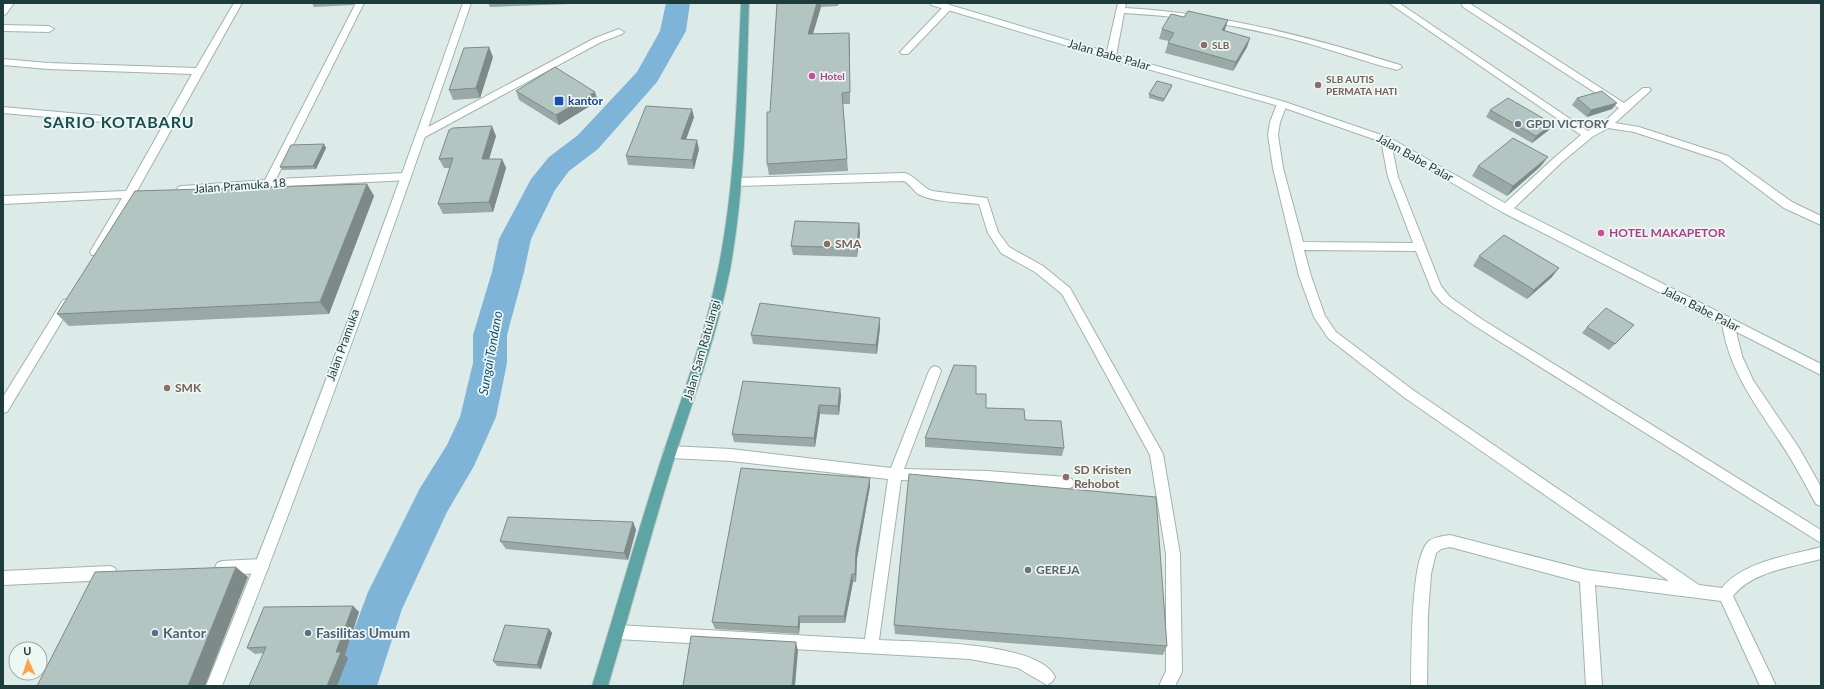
<svg xmlns="http://www.w3.org/2000/svg" width="1824" height="689" viewBox="0 0 1824 689" font-family="Lato,sans-serif">
  <style>
    .lines { fill: none; stroke-linecap: round; stroke-linejoin: round }
    .river { fill: #7eb4d7; fill-rule: evenodd }
    .street-casing { stroke: #a0b3b0; stroke-width: 2 }
    .secondary-casing { stroke: #9bb7b4; stroke-width: 2 }
    .primary-casing { stroke: #c0c8c8; stroke-width: 2 }
    .street { fill: #fff; fill-rule: evenodd }
    .secondary { fill: #fff; fill-rule: evenodd }
    .primary { fill: #5ca5a4; fill-rule: evenodd }
    .wall { fill: #99a9a6 }
    .shaded-wall { fill: #7d8a87 }
    .building { fill: #b2c5c1; stroke: #7d8a87 }
    .education-dot { fill: #8d6e63; stroke: #edf7f4; stroke-width: 1.5 }
    .hotel-dot { fill: #d1479c; stroke: #edf7f4; stroke-width: 1.5 }
    .transit-dot { fill: #1a4fb4; stroke: #edf7f4; stroke-width: 1.5 }
    .worship-dot { fill: #6b7280; stroke: #edf7f4; stroke-width: 1.5 }
    .service-dot { fill: #5c6f8a; stroke: #edf7f4; stroke-width: 1.5 }
    .labels { text-anchor: middle; stroke-width: 3.5; stroke-linejoin: round; paint-order: stroke }
    .far-education-label { font-size: 10px; font-weight: bold; fill: #785e54; stroke: #edf7f4; text-anchor: start }
    .far-hotel-label { font-size: 10px; font-weight: bold; fill: #b23c85; stroke: #edf7f4; text-anchor: start }
    .street-label { font-size: 12px; fill: #1d3b3a; stroke: #edf7f4 }
    .transit-label { font-size: 12px; font-weight: bold; fill: #164399; stroke: #edf7f4; text-anchor: start }
    .worship-label { font-size: 12px; font-weight: bold; fill: #5b616d; stroke: #edf7f4; text-anchor: start }
    .hotel-label { font-size: 12px; font-weight: bold; fill: #b23c85; stroke: #edf7f4; text-anchor: start }
    .education-label { font-size: 12px; font-weight: bold; fill: #785e54; stroke: #edf7f4; text-anchor: start }
    .water-label { font-size: 13px; font-style: italic; fill: #12517c; stroke: #edf7f4 }
    .near-service-label { font-size: 14px; font-weight: bold; fill: #4e5e75; stroke: #edf7f4; text-anchor: start }
    .district-label { font-size: 16px; font-weight: bold; letter-spacing: 1px; fill: #174f4f; stroke: #edf7f4 }
  </style>
  <rect width="100%" height="100%" fill="#ddebe8"/>
  <g class="lines">
    <!-- river -->
    <path class="river" d="M 666,3 L 690,3 L 686,31 L 657,82 L 598,149 L 569,171 L 555,190 L 531,239 L 524,272 L 507,335 L 507,363 L 496,417 L 474,466 L 447,512 L 402,609 L 377,686 L 333,686 L 368,592 L 420,488 L 447,445 L 460,417 L 473,363 L 473,335 L 492,272 L 499,239 L 531,179 L 549,157 L 578,135 L 637,72 L 660,31 Z"/>
    <defs>
      <path id="street" d="M 5,3 L 14,3 L 6,14 L 3,15 L 3,6 Z
        M 234,3 L 242,3 L 137,191 L 141,194 L 140,197 L 133,198 L 100,255 L 92,255 L 90,252 L 122,198 L 3,204 L 3,196 L 126,191 L 192,74 L 48,69 L 3,65 L 3,59 L 48,63 L 196,68 Z
        M 356,3 L 364,3 L 276,179 L 405,173 L 409,174 L 410,177 L 409,180 L 269,187 L 182,194 L 178,193 L 177,190 L 178,187 L 182,186 L 265,180 Z
        M 1118,3 L 1126,3 L 1125,8 C 1220,13 1310,37 1400,65 L 1402,67 L 1397,70 C 1362,61 1327,48 1292,39 C 1237,25 1181,16 1124,13 L 1116,56 L 1111,59 L 1106,56 Z
        M 1389,3 L 1399,3 L 1588,131 L 1603,123 L 1619,108 L 1463,7 L 1462,5 L 1463,3 L 1469,3 L 1624,103 L 1643,88 L 1649,88 L 1651,90 L 1649,92 L 1615,123 L 1639,127 L 1728,156 L 1792,202 L 1821,216 L 1821,225 L 1784,208 L 1720,160 L 1634,132 L 1608,128 L 1592,137 L 1562,162 L 1510,212 L 1502,212 L 1501,209 L 1502,206 L 1554,158 L 1581,135 Z
        M 948,4 L 952,7 L 951,9 L 908,54 L 902,54 L 900,52 L 902,50 L 945,5 Z
        M 3,25 L 49,26 L 54,29 L 49,32 L 3,31 Z
        M 619,29 L 624,32 L 622,34 L 601,42 L 425,137 L 421,138 L 416,135 L 417,133 L 595,38 Z
        M 1282,101 L 1287,104 L 1280,122 L 1278,135 L 1283,168 L 1303,242 L 1413,243 L 1388,177 L 1381,140 L 1386,137 L 1390,138 L 1398,177 L 1441,286 L 1450,297 L 1483,320 L 1821,530 L 1821,543 L 1475,326 L 1442,303 L 1432,291 L 1416,251 L 1304,250 L 1311,276 L 1325,316 L 1336,332 L 1413,390 L 1699,585 L 1722,588 C 1742,562 1790,555 1821,547 L 1821,559 C 1793,567 1752,571 1733,596 L 1776,686 L 1760,686 L 1721,601 L 1595,585 L 1602,686 L 1586,686 L 1580,582 L 1450,547 L 1441,549 L 1436,553 L 1431,574 L 1428,614 L 1427,686 L 1411,686 C 1412,656 1410,564 1427,543 C 1432,537 1443,536 1450,535 L 1587,570 L 1669,581 L 1405,398 L 1328,338 L 1314,317 L 1299,276 L 1273,168 L 1268,135 L 1270,122 L 1277,104 Z
        M 3,107 L 103,116 L 108,119 L 103,122 L 3,113 Z
        M 905,173 C 917,177 921,187 932,191 L 987,198 L 998,232 L 1009,247 L 1043,266 L 1070,288 L 1163,454 L 1180,554 L 1182,672 L 1175,686 L 1159,686 L 1166,671 L 1166,554 L 1150,455 L 1062,294 L 1035,272 L 1001,253 L 988,233 L 979,204 C 960,202 936,203 918,194 C 913,190 910,184 904,181 L 736,186 L 731,182 L 736,178 Z
        M 67,299 L 71,300 L 73,303 L 71,306 L 7,412 L 3,413 L 3,397 L 63,300 Z
        M 1728,318 L 1732,320 L 1734,323 L 1742,356 L 1753,380 L 1799,448 L 1821,487 L 1821,506 L 1816,504 C 1807,488 1799,472 1789,456 C 1765,417 1734,381 1724,334 C 1723,329 1721,324 1724,320 Z
        M 935,366 L 939,368 L 941,371 L 904,469 L 987,471 L 1067,477 L 1072,479 L 1074,483 L 1072,487 L 1067,489 L 987,483 L 901,480 L 879,640 C 915,642 1039,641 1055,677 L 1052,682 L 1047,685 L 1018,668 L 970,659 L 617,639 L 612,637 L 610,632 L 612,627 L 617,625 L 865,639 L 888,479 L 731,461 L 670,458 L 665,456 L 663,452 L 665,448 L 670,446 L 731,449 L 891,468 L 929,371 L 931,368 Z
        M 262,559 L 267,561 L 269,566 L 267,571 L 262,573 L 222,575 L 217,573 L 215,568 L 217,563 L 222,561 Z
        M 110,566 L 115,568 L 117,573 L 115,578 L 110,580 L 3,585 L 3,571 Z"/>
      <path id="secondary" d="M 463,3 L 471,3 C 393,232 311,461 222,686 L 206,686 C 298,461 382,232 463,3 Z
        M 930,3 L 943,3 L 1114,54 L 1285,102 L 1390,138 L 1510,206 L 1821,364 L 1821,375 L 1502,212 L 1382,142 L 1279,106 L 1108,58 L 931,5 Z"/>
      <path id="primary" d="M 741,3 L 749,3 C 746,92 746,182 730,270 C 717,336 693,399 673,463 C 650,537 630,612 608,686 L 592,686 C 615,612 636,537 660,463 C 681,399 705,336 718,270 C 736,182 737,92 741,3 Z"/>
    </defs>
    <!-- street casing -->
    <use href="#street" class="street-casing"/>
    <!-- secondary casing -->
    <use href="#secondary" class="secondary-casing"/>
    <!-- primary casing -->
    <use href="#primary" class="primary-casing"/>
    <!-- street -->
    <use href="#street" class="street"/>
    <!-- secondary -->
    <use href="#secondary" class="secondary"/>
    <!-- primary -->
    <use href="#primary" class="primary"/>
  </g>
  <!-- wall -->
  <path class="wall" d="M 312,3 L 354,3 L 353,5 L 314,7 Z
    M 488,3 L 571,3 L 571,4 L 490,7 Z
    M 777,3 L 839,3 L 838,6 L 821,7 L 813,34 L 850,45 L 850,104 L 843,104 L 848,171 L 769,175 L 767,164 Z
    M 1162,29 L 1225,30 L 1225,31 L 1250,38 L 1247,47 L 1233,71 L 1165,53 L 1168,43 L 1169,41 L 1159,39 Z
    M 493,57 L 480,98 L 453,100 L 449,90 Z
    M 1172,85 L 1171,88 L 1163,102 L 1149,98 L 1149,94 Z
    M 516,91 L 598,101 L 559,125 L 519,100 Z
    M 1577,98 L 1612,109 L 1587,117 L 1572,105 Z
    M 1490,110 L 1549,130 L 1532,143 L 1486,117 Z
    M 694,117 L 686,139 L 699,149 L 694,169 L 628,165 L 626,156 Z
    M 496,136 L 489,159 L 502,159 L 506,168 L 493,212 L 443,214 L 438,204 L 450,168 L 444,168 L 439,159 Z
    M 324,144 L 326,148 L 316,169 L 282,170 L 280,167 Z
    M 1478,166 L 1541,166 L 1507,196 L 1472,176 Z
    M 367,184 L 374,196 L 329,314 L 69,326 L 57,314 Z
    M 859,223 L 860,233 L 857,257 L 793,255 L 791,246 Z
    M 1479,256 L 1552,277 L 1527,299 L 1473,266 Z
    M 880,327 L 877,354 L 753,344 L 751,335 Z
    M 1587,327 L 1628,331 L 1609,350 L 1582,333 Z
    M 840,388 L 841,396 L 839,415 L 820,414 L 815,447 L 734,442 L 732,434 Z
    M 976,394 L 986,408 L 1025,420 L 1064,448 L 1062,456 L 925,447 L 925,438 Z
    M 870,486 L 857,559 L 856,582 L 853,582 L 845,623 L 800,623 L 799,634 L 715,629 L 712,622 Z
    M 633,522 L 636,530 L 628,560 L 506,549 L 500,541 Z
    M 353,606 L 359,612 L 345,655 L 348,658 L 264,653 L 255,654 L 247,648 Z
    M 894,625 L 1167,646 L 1163,655 L 895,634 Z
    M 549,629 L 552,633 L 541,669 L 497,666 L 493,661 Z"/>
  <!-- shaded-wall -->
  <path class="shaded-wall" d="M 817,3 L 820,3 L 821,7 L 809,46 L 808,34 Z
    M 1228,20 L 1225,30 L 1219,39 L 1222,30 Z
    M 849,33 L 850,45 L 850,104 L 850,92 Z
    M 1250,38 L 1247,47 L 1233,71 L 1236,62 Z
    M 489,47 L 493,57 L 480,98 L 476,88 Z
    M 1172,85 L 1171,88 L 1163,102 L 1164,99 Z
    M 595,92 L 598,101 L 559,125 L 556,115 Z
    M 1617,103 L 1612,109 L 1587,117 L 1591,110 Z
    M 692,109 L 694,117 L 683,148 L 681,139 Z
    M 1553,124 L 1549,130 L 1532,143 L 1536,136 Z
    M 492,126 L 496,136 L 486,169 L 482,159 Z
    M 697,140 L 699,149 L 694,169 L 692,160 Z
    M 324,144 L 326,148 L 316,169 L 313,166 Z
    M 1548,157 L 1541,166 L 1507,196 L 1513,186 Z
    M 502,159 L 506,168 L 493,212 L 489,202 Z
    M 367,184 L 374,196 L 329,314 L 320,302 Z
    M 859,223 L 860,233 L 857,257 L 857,248 Z
    M 1559,268 L 1552,277 L 1527,299 L 1534,290 Z
    M 880,318 L 880,327 L 877,354 L 876,345 Z
    M 840,388 L 841,396 L 839,415 L 838,406 Z
    M 819,405 L 820,414 L 815,447 L 814,438 Z
    M 870,478 L 870,486 L 857,559 L 856,582 L 855,574 L 856,551 Z
    M 633,522 L 636,530 L 628,560 L 624,553 Z
    M 236,567 L 248,577 L 205,686 L 188,686 Z
    M 852,574 L 853,582 L 845,623 L 844,616 Z
    M 353,606 L 359,612 L 345,655 L 348,658 L 337,686 L 327,686 L 336,652 Z
    M 799,616 L 800,623 L 799,634 L 798,627 Z
    M 549,629 L 552,633 L 541,669 L 537,665 Z
    M 796,642 L 798,651 L 795,686 L 792,686 Z"/>
  <!-- building -->
  <path class="building" d="M 777,3 L 817,3 L 808,34 L 849,33 L 850,92 L 842,93 L 847,159 L 767,164 L 767,112 L 770,112 Z
    M 1188,11 L 1228,20 L 1222,30 L 1250,38 L 1236,62 L 1168,43 L 1174,33 L 1162,29 L 1171,14 L 1184,17 Z
    M 489,47 L 476,88 L 449,90 L 464,48 Z
    M 555,67 L 595,92 L 556,115 L 516,91 Z
    M 1157,81 L 1172,85 L 1164,99 L 1149,94 Z
    M 1602,91 L 1617,103 L 1591,110 L 1577,98 Z
    M 1508,98 L 1553,124 L 1536,136 L 1490,110 Z
    M 646,106 L 692,109 L 681,139 L 697,140 L 692,160 L 626,156 Z
    M 492,126 L 482,159 L 502,159 L 489,202 L 438,204 L 453,158 L 439,159 L 449,130 L 453,128 Z
    M 1513,138 L 1548,157 L 1513,186 L 1478,166 Z
    M 324,144 L 313,166 L 280,167 L 291,145 Z
    M 367,184 L 320,302 L 57,314 L 135,191 Z
    M 795,221 L 859,223 L 857,248 L 791,246 Z
    M 1504,235 L 1559,268 L 1534,290 L 1479,256 Z
    M 760,303 L 880,318 L 876,345 L 751,335 Z
    M 1606,308 L 1634,325 L 1615,344 L 1587,327 Z
    M 954,365 L 976,366 L 976,394 L 986,394 L 986,408 L 1024,409 L 1025,420 L 1061,421 L 1064,448 L 925,438 Z
    M 743,381 L 840,388 L 838,406 L 819,405 L 814,438 L 732,434 Z
    M 741,468 L 870,478 L 856,551 L 855,574 L 852,574 L 844,616 L 799,616 L 798,627 L 712,622 Z
    M 909,474 L 1156,497 L 1167,646 L 894,625 Z
    M 508,517 L 633,522 L 624,553 L 500,541 Z
    M 236,567 L 188,686 L 37,686 L 95,572 Z
    M 353,606 L 336,652 L 341,652 L 327,686 L 249,686 L 266,647 L 247,648 L 264,607 Z
    M 505,625 L 549,629 L 537,665 L 493,661 Z
    M 691,636 L 796,642 L 792,686 L 683,686 Z"/>
  <!-- markers -->
  <g class="education-dot">
    <circle cx="1204" cy="45" r="4"/>
    <circle cx="1318" cy="85" r="4"/>
    <circle cx="827" cy="244" r="4"/>
    <circle cx="167" cy="388" r="4"/>
    <circle cx="1066" cy="477" r="4"/>
  </g>
  <g class="hotel-dot">
    <circle cx="812" cy="76" r="4"/>
    <circle cx="1601" cy="233" r="4"/>
  </g>
  <rect class="transit-dot" x="554" y="96" width="10" height="10" rx="2"/>
  <g class="worship-dot">
    <circle cx="1518" cy="124" r="4"/>
    <circle cx="1028" cy="570" r="4"/>
  </g>
  <g class="service-dot">
    <circle cx="155" cy="633" r="4"/>
    <circle cx="308" cy="633" r="4"/>
  </g>
  <g class="labels">
    <!-- far-education labels -->
    <g class="far-education-label">
      <text x="1212" y="49">SLB</text>
      <text x="1326" y="83">SLB AUTIS<tspan x="1326" dy="12">PERMATA HATI</tspan></text>
    </g>
    <!-- far-hotel labels -->
    <g class="far-hotel-label">
      <text x="820" y="80">Hotel</text>
    </g>
    <!-- street labels -->
    <g class="street-label">
      <text transform="translate(1109 55) rotate(16)" y="4">Jalan Babe Palar</text>
      <text transform="translate(1415 158) rotate(29)" y="4">Jalan Babe Palar</text>
      <text transform="translate(240 186) rotate(-4)" y="4">Jalan Pramuka 18</text>
      <text transform="translate(1701 309) rotate(27)" y="4">Jalan Babe Palar</text>
      <text transform="translate(343 345) rotate(-70)" y="4">Jalan Pramuka</text>
      <text transform="translate(702 350) rotate(-74)" y="4">Jalan Sam Ratulangi</text>
    </g>
    <!-- transit labels -->
    <g class="transit-label">
      <text x="568" y="105">kantor</text>
    </g>
    <!-- worship labels -->
    <g class="worship-label">
      <text x="1526" y="128">GPDI VICTORY</text>
      <text x="1036" y="574">GEREJA</text>
    </g>
    <!-- hotel labels -->
    <g class="hotel-label">
      <text x="1609" y="237">HOTEL MAKAPETOR</text>
    </g>
    <!-- education labels -->
    <g class="education-label">
      <text x="835" y="248">SMA</text>
      <text x="175" y="392">SMK</text>
      <text x="1074" y="474">SD Kristen<tspan x="1074" dy="14">Rehobot</tspan></text>
    </g>
    <!-- water labels -->
    <g class="water-label">
      <text transform="translate(490 353) rotate(-80)" y="5">Sungai Tondano</text>
    </g>
    <!-- near-service labels -->
    <g class="near-service-label">
      <text x="163" y="638">Kantor</text>
      <text x="316" y="638">Fasilitas Umum</text>
    </g>
    <!-- district labels -->
    <g class="district-label">
      <text x="119" y="128">SARIO KOTABARU</text>
    </g>
  </g>
  <!-- border -->
  <rect width="1824" height="689" fill="none" stroke="#1d3b3a" stroke-width="8"/>
  <!-- north arrow -->
  <g transform="translate(28 661) rotate(357)"><circle r="19" fill="#edf7f4" stroke="#9aacaa"/>
  <path d="M0-3L7 15L0 10L-7 15Z" fill="#ffa046"/>
  <text y="-6" font-size="11" font-weight="bold" text-anchor="middle" fill="#1d3b3a">U</text>
  </g>
</svg>
